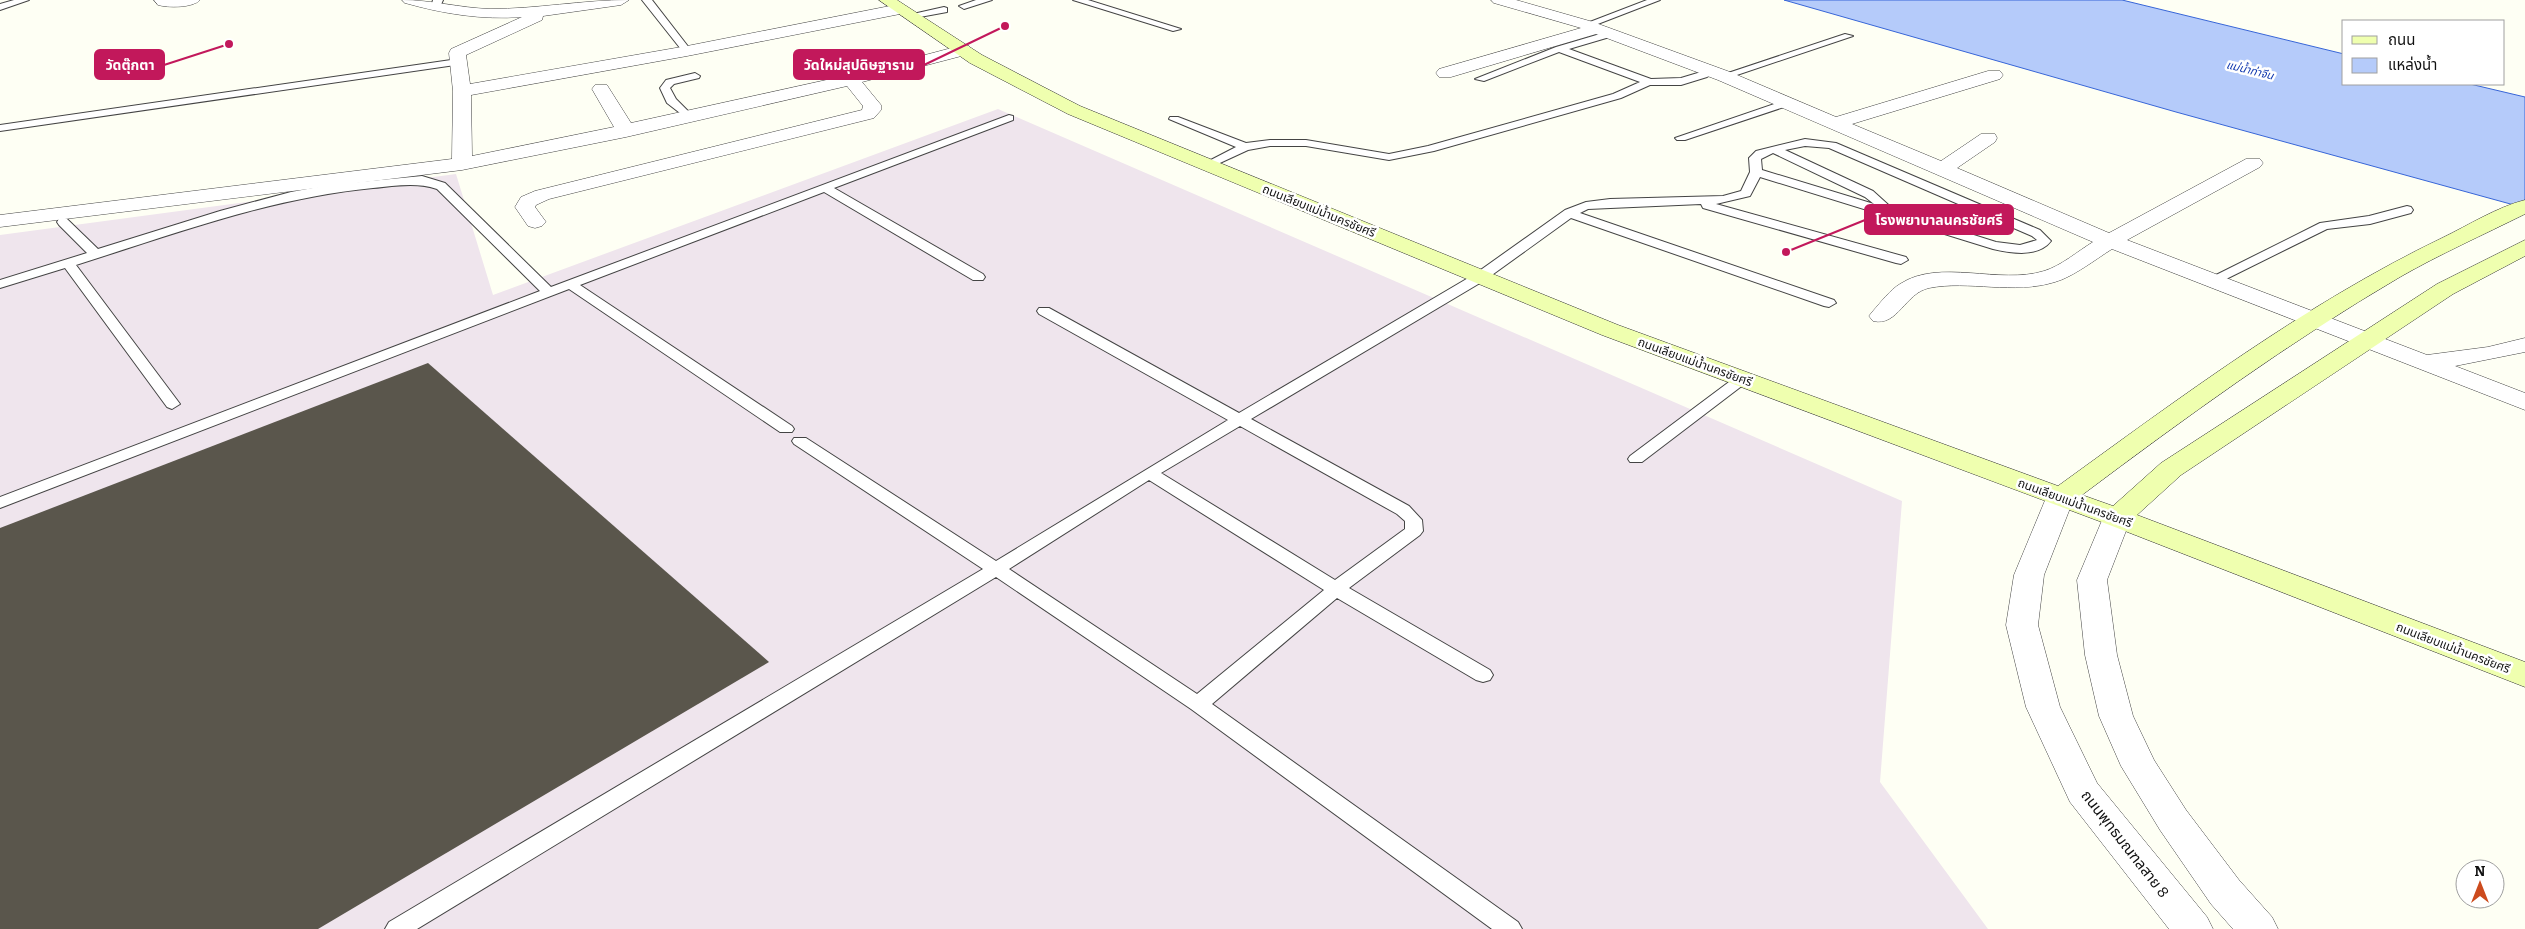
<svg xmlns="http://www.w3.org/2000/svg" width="2525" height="929" viewBox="0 0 2525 929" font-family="Bitter,'Noto Sans Thai',serif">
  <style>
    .industrial { fill: #efe5ed }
    .water { fill: #b5cbfa; stroke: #3765d7 }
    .building { fill: #5a564c }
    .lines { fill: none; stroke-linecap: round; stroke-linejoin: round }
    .service-casing { stroke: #444; stroke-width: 2 }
    .minor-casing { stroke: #444; stroke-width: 1 }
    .tertiary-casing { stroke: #444; stroke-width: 1 }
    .secondary-casing { stroke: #333; stroke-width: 1 }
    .service { fill: #fff; fill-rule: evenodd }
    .minor { fill: #fff; fill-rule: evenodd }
    .tertiary { fill: #fff; fill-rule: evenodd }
    .secondary { fill: #efffaf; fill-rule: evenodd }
    .labels { text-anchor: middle; stroke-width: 5; stroke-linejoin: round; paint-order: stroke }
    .far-water-label { font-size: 11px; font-style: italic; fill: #0f37ae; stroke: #fff }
    .street-label { font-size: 12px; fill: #111; stroke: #fff }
    .near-street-label { font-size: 15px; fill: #111; stroke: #fff }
    .leader { fill: none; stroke: #c2185b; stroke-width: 2 }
    .callout-dot { fill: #c2185b; stroke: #fff; stroke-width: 2 }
    .callout { fill: #c2185b; stroke: #c2185b; stroke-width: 2 }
    .callout-label { font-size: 14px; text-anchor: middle; font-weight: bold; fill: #fff }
  </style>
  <rect width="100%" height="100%" fill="#fefff4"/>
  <!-- industrial -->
  <path class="industrial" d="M 998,109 L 1902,501 L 1880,782 L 1988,929 L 0,929 L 0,235 L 456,174 L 493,295 Z"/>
  <!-- water -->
  <path class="water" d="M 1784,0 L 2122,0 L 2344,54 L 2344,84 L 2470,84 L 2525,97 L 2525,208 L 2176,112 Z"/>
  <!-- building -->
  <path class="building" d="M 428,363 L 769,662 L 318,929 L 0,929 L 0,528 Z"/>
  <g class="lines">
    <defs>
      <path id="service" d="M 14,0 L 29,0 L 0,10 L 0,4 Z
        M 433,0 L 443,0 L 439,9 L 431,7 Z
        M 642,0 L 652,0 L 690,49 L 690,53 L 684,53 Z
        M 976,0 L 992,0 L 964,9 L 959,6 Z
        M 1073,0 L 1088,0 L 1181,29 L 1173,31 Z
        M 1647,0 L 1660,0 L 1590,27 L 1582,25 Z
        M 944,7 L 947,8 L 947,12 L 909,19 L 904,16 Z
        M 1610,31 L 1615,34 L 1613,36 L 1569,49 L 1651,79 L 1681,78 L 1711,69 L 1716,72 L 1707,77 L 1681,85 L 1650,85 L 1621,98 L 1434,151 L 1389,160 L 1306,146 L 1270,146 L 1248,150 L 1209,168 L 1205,167 L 1205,163 L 1236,147 L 1169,119 L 1170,117 L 1178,117 L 1246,143 L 1270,140 L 1306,140 L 1389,154 L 1428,146 L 1613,94 L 1640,82 L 1559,52 L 1484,81 L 1475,79 L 1556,47 Z
        M 1845,34 L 1853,36 L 1728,78 L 1719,76 Z
        M 458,59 L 462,60 L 462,64 L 0,131 L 0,125 Z
        M 695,73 L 700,76 L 699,78 L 674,84 L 670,88 L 676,99 L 694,117 L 689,120 L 667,103 L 660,88 L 666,80 Z
        M 1789,99 L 1793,100 L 1793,104 L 1685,140 L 1677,140 L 1675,138 Z
        M 1009,115 L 1013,116 L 1013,120 L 834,188 L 983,274 L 985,277 L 983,280 L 973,280 L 824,192 L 580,285 L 792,426 L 794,429 L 792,432 L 780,432 L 569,289 L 0,508 L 0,497 L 540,291 L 437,189 C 416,182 395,186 373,188 C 270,198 174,234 76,265 L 180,404 L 172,409 L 167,407 L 65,268 L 0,288 L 0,280 L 87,253 L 59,225 L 57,222 L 59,219 L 67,219 L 98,249 L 220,211 L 291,192 L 329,185 L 422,176 L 445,183 L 551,287 Z
        M 1805,139 L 1836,143 L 2040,230 L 2051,241 C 2038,258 2011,253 1993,249 L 1760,177 L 1750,196 L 1716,204 L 1906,257 L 1908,260 L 1901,264 L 1896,263 L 1703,208 L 1701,204 L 1588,209 L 1580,213 L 1834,300 L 1836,303 L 1829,307 L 1824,306 L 1571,218 L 1485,280 L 1251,419 L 1409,506 L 1422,520 L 1423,531 L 1420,535 L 1349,588 L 1490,670 L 1493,675 L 1490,680 L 1483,682 L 1476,680 L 1337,598 L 1212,704 L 1518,922 L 1522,929 L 1492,929 L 1191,709 L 996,577 L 417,929 L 385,929 L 389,922 L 983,569 L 794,444 L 792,441 L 794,438 L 806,438 L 996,561 L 1228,420 L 1039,314 L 1037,311 L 1039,308 L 1049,308 L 1239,413 L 1475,274 L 1565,210 L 1586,202 L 1610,199 L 1723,196 L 1741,191 L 1750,172 L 1749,158 L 1756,151 ZM 1805,146 L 1829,148 L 2032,236 L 2037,240 L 2020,245 L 1996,242 L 1894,210 L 1873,191 L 1785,150 ZM 1773,153 L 1865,197 L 1874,204 L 1762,170 L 1761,159 ZM 1240,426 L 1397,514 L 1405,521 L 1405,529 L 1335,580 L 1161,473 ZM 1149,480 L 1324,590 L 1197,694 L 1009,569 Z
        M 2407,206 L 2411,207 L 2413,210 L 2411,213 L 2370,224 L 2327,229 L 2216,284 L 2206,284 L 2204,281 L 2320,223 L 2369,216 Z
        M 1742,375 L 1747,376 L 1749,379 L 1747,382 L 1642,462 L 1630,462 L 1628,459 L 1630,456 L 1737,376 Z"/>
      <path id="minor" d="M 154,0 L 200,0 C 193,8 168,8 158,5 Z
        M 402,0 C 432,0 460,8 490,9 C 537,9 582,0 629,0 L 621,5 L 543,16 L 542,20 L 466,55 L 470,84 L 687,46 L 900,4 L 908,9 L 900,14 L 687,56 L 471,95 L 472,156 L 614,127 L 592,89 L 595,85 L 607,85 L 631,123 L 849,75 L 963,45 L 969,46 L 971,50 L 969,54 L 862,82 L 881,105 L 881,110 L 874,118 L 549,199 L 536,205 L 535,207 L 546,222 L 542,226 L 535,228 L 528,226 L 515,207 L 521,197 L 535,191 L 862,110 L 863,106 L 847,86 L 626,137 L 462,170 L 0,227 L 0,215 L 452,159 L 453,91 L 449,53 L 451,49 L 522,17 C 482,20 444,14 405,3 Z
        M 1491,0 L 1516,0 L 1593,22 L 1730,72 L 1836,117 L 1988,71 L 2000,71 L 2003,75 L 2000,79 L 1852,124 L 1941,161 L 1981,134 L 1995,134 L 1997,138 L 1995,142 L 1957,168 L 2109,233 L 2246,159 L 2260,159 L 2263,163 L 2260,167 L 2127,240 L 2427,355 L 2488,347 L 2525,338 L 2525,352 L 2455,366 L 2525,393 L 2525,410 L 2112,249 C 2096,259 2073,277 2055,282 C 2013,295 1969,280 1929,288 C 1905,293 1898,327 1873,321 L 1869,316 L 1873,311 C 1881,302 1890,290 1900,284 C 1939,258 2000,285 2044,271 C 2061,266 2078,251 2093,242 L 1718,80 L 1596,34 L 1451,77 L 1439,77 L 1436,73 L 1439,69 L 1581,28 L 1494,3 Z"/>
      <path id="tertiary" d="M 2060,489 L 2070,492 L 2074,498 L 2044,575 L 2038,625 L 2060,707 L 2097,783 L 2207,917 L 2213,929 L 2169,929 L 2070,802 L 2026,707 L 2006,625 L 2014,575 L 2046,498 L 2050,492 Z
        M 2117,509 L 2127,512 L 2131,518 L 2107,580 L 2117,655 L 2133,716 L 2154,760 L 2186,810 L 2239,880 L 2272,917 L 2278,929 L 2233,929 L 2211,904 L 2160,830 L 2121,766 L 2099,716 L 2085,655 L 2077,580 L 2103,518 L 2107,512 Z"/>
      <path id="secondary" d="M 879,0 L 897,0 L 982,55 L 1080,106 L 1618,325 L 2058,486 C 2181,397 2305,304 2442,238 C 2469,225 2497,207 2525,200 L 2525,214 C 2483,235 2440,254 2400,277 C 2289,342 2185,418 2082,495 L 2113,506 L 2161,463 L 2437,284 L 2525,240 L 2525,256 L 2453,294 L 2181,475 L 2137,515 L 2525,662 L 2525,687 L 2107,524 L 1602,335 L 1068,114 L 970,63 Z"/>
    </defs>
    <!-- service casing -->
    <use href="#service" class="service-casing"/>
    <!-- minor casing -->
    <use href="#minor" class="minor-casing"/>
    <!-- tertiary casing -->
    <use href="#tertiary" class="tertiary-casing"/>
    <!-- secondary casing -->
    <use href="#secondary" class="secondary-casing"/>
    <!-- service -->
    <use href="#service" class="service"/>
    <!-- minor -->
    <use href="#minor" class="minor"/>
    <!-- tertiary -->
    <use href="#tertiary" class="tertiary"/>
    <!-- secondary -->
    <use href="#secondary" class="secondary"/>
  </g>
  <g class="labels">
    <!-- far-water labels -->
    <g class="far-water-label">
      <text transform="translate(2250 70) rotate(14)" y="4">แม่น้ำท่าจีน</text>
    </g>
    <!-- street labels -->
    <g class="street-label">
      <text transform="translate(1319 211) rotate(22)" y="4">ถนนเลียบแม่น้ำนครชัยศรี</text>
      <text transform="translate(1695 362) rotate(20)" y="4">ถนนเลียบแม่น้ำนครชัยศรี</text>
      <text transform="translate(2075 503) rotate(20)" y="4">ถนนเลียบแม่น้ำนครชัยศรี</text>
      <text transform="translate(2453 648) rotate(21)" y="4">ถนนเลียบแม่น้ำนครชัยศรี</text>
    </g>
    <!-- near-street labels -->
    <g class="near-street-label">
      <text transform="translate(2125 844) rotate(52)" y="5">ถนนพุทธมณฑลสาย 8</text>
    </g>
  </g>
  <!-- callouts -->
  <path class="leader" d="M229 44L164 65M1005 26L924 65M1786 252L1865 220"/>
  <g class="callout-dot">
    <circle cx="229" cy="44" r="5"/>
    <circle cx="1005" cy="26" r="5"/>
    <circle cx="1786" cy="252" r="5"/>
  </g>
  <g class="callout">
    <rect x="95" y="50" width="69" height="29" rx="5"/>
    <rect x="794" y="50" width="130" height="29" rx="5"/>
    <rect x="1865" y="205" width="148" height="29" rx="5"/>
  </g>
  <g class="callout-label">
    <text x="130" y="70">วัดตุ๊กตา</text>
    <text x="859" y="70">วัดใหม่สุปดิษฐาราม</text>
    <text x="1939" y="225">โรงพยาบาลนครชัยศรี</text>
  </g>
  <!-- legend -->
  <rect x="2342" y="20" width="162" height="65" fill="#ffffff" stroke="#a0a0a0"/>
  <rect x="2352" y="36" width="25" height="8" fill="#efffaf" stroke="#a0a0a0"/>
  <text x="2388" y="45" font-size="15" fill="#111111">ถนน</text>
  <rect x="2352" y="58" width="25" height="15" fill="#b5cbfa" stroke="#a0a0a0"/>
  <text x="2388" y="70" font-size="15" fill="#111111">แหล่งน้ำ</text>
  <!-- north arrow -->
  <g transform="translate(2480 884)"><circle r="24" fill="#ffffff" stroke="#a0a0a0"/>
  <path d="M0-4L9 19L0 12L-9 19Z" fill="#cc4b1d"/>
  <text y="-8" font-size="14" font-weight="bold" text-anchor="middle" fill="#111111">N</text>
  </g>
</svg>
